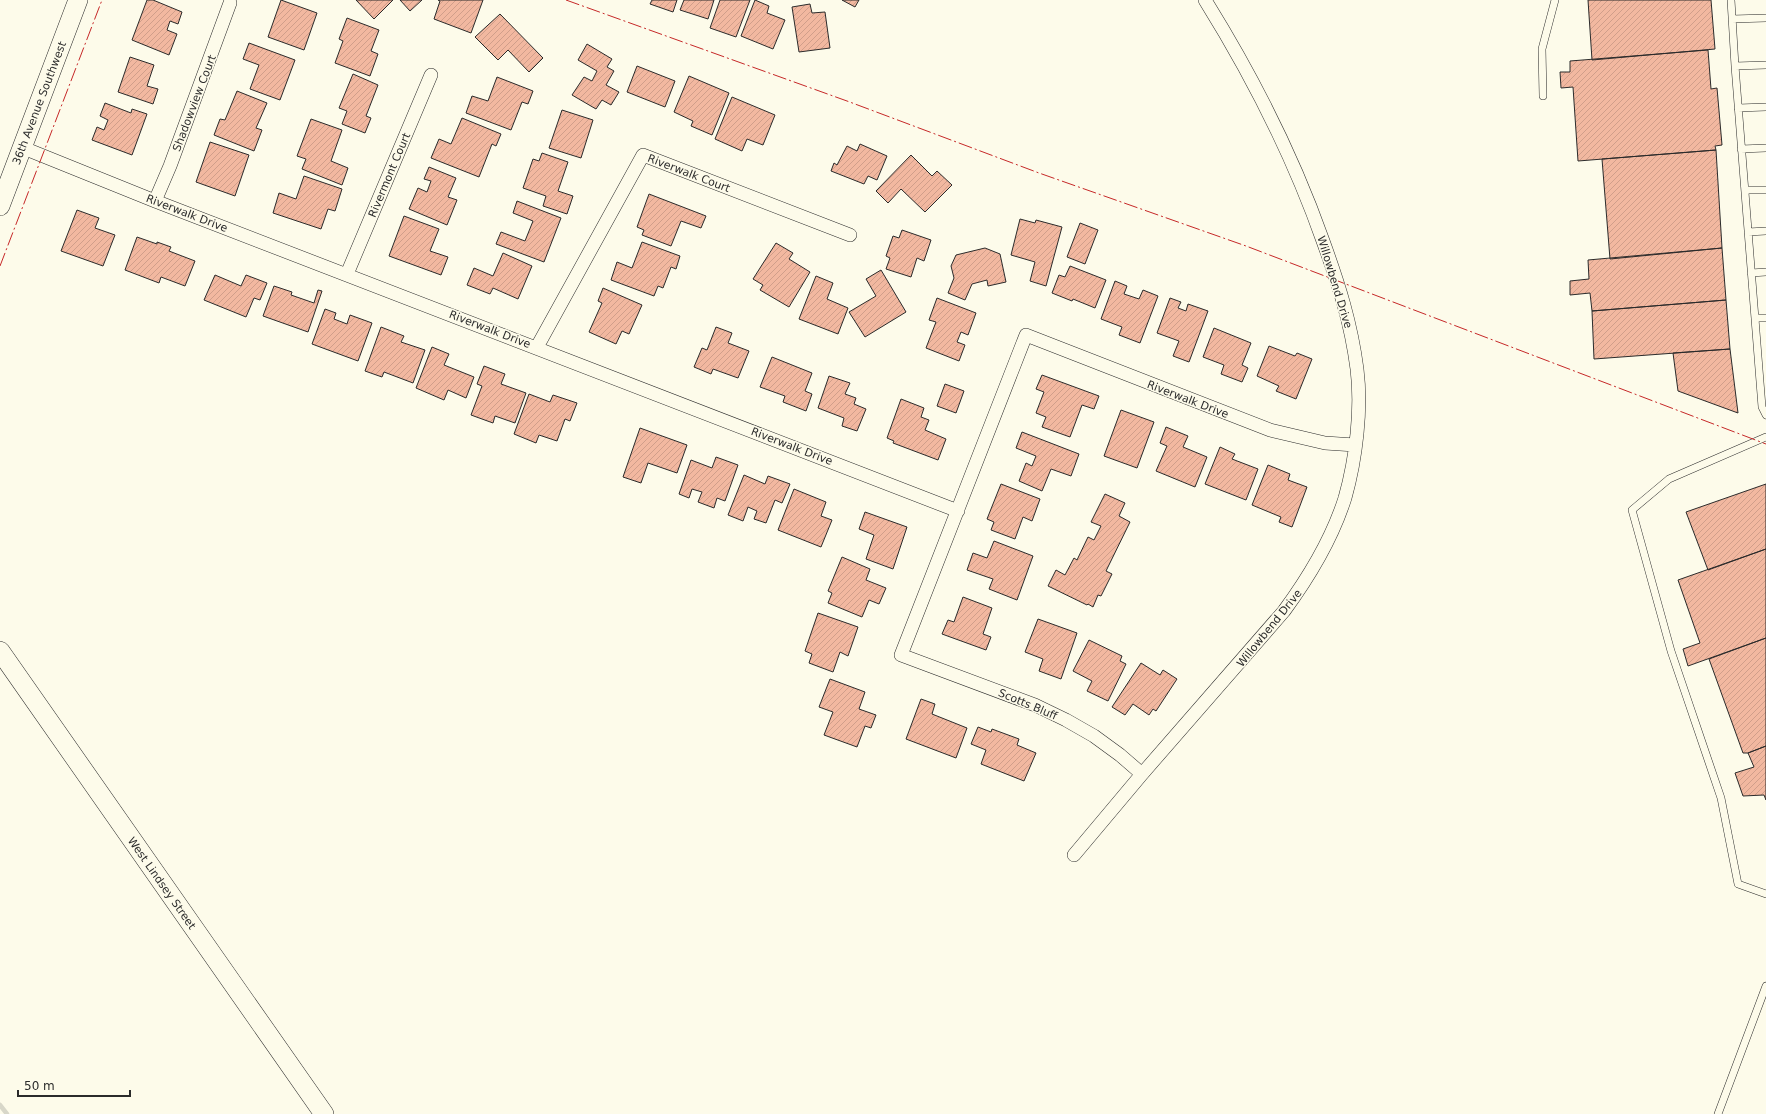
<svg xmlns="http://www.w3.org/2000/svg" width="1766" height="1114" viewBox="0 0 1766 1114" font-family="'DejaVu Sans',sans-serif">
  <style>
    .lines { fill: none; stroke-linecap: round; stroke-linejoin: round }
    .stream { stroke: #d8d7c9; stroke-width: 4.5 }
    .building { fill: url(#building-hatch); stroke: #2b2b2b }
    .service-casing { stroke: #2b2b2b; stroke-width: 8 }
    .minor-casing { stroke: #2b2b2b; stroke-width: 14 }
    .secondary-casing { stroke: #2b2b2b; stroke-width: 20 }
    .service { stroke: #fdfbea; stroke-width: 7 }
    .minor { stroke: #fdfbea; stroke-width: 13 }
    .secondary { stroke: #fdfbea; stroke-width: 19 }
    .power { stroke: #c62828; stroke-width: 1; stroke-dasharray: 14 3 2 3; stroke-linecap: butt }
    .labels { text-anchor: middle; stroke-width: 3; stroke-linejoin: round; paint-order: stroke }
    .street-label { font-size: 11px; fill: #2b2b2b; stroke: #fdfbea }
  </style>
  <defs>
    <pattern id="building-hatch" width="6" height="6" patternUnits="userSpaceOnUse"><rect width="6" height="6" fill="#f2b8a0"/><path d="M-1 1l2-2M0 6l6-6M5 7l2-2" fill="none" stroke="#d09e8a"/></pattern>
  </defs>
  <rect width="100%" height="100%" fill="#fdfbea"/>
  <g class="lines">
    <!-- stream -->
    <path class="stream" d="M 0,1105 L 7,1114"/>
  </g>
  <!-- building -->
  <path class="building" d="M 147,0 L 153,0 L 182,12 L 178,24 L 170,21 L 167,30 L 177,34 L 169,55 L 132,40 Z
    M 281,0 L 317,13 L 304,50 L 268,37 Z
    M 356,0 L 393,0 L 374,19 Z
    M 400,0 L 422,0 L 410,11 Z
    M 438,0 L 483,0 L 471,33 L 434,19 L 440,1 Z
    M 652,0 L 677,0 L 673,12 L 650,4 Z
    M 684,0 L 714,0 L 708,19 L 680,10 Z
    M 720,0 L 750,0 L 736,37 L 710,28 Z
    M 755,0 L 769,6 L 767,13 L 785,20 L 773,49 L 741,36 Z
    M 842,0 L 859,0 L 855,7 Z
    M 1588,0 L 1711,0 L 1715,49 L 1592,60 Z
    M 810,4 L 812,13 L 825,12 L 830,48 L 799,52 L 792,7 Z
    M 500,14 L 543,58 L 529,72 L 508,50 L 498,60 L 475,37 Z
    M 347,18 L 379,30 L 371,51 L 378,54 L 370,76 L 335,63 L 343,41 L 339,39 Z
    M 249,43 L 295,60 L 280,100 L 250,89 L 259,65 L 243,59 Z
    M 587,44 L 612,59 L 607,67 L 614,71 L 606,85 L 619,92 L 611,105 L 602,100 L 596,109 L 572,95 L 584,77 L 592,81 L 597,71 L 578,60 Z
    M 1708,50 L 1711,89 L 1717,88 L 1722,145 L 1715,146 L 1716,150 L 1578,161 L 1573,87 L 1561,88 L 1560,72 L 1570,72 L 1570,61 Z
    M 130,57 L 154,65 L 147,86 L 158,89 L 153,104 L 118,92 Z
    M 637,66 L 675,81 L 665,107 L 627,92 Z
    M 353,74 L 378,85 L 366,116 L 371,118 L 365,133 L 342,124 L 347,111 L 339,108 Z
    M 689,76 L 729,93 L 712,135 L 691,126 L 693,121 L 674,112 Z
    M 497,77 L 533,91 L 528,104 L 522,102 L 511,130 L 466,113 L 472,96 L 488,101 Z
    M 237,91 L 267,103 L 256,128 L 262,130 L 254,151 L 214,135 L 220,119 L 225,120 Z
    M 732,97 L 775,115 L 763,145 L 747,139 L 742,151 L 715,139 Z
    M 105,103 L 131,113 L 132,109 L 147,114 L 132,155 L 92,140 L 97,127 L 104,130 L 108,120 L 100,116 Z
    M 562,110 L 593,120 L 581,158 L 549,148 Z
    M 462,118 L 501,134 L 496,146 L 492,144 L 479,177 L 431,158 L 439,139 L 451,144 Z
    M 311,119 L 342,130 L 331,161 L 348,168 L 342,185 L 302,169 L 306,159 L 297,156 Z
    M 210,142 L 249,155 L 235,196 L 196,182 Z
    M 860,144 L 887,156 L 877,180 L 868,176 L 864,184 L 831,171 L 834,163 L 837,165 L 847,146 L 857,151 Z
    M 1716,150 L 1722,248 L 1610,259 L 1602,159 Z
    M 542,153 L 568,162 L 558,191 L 573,196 L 567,214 L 543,206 L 546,196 L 523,188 L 533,159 L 539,161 Z
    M 911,155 L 932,176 L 937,171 L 952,185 L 925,212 L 901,189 L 888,203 L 876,191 Z
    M 429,167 L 456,178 L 448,197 L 457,200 L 447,225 L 409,209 L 418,188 L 427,192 L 431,181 L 424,179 Z
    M 304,176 L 342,189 L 335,211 L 328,209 L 321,229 L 273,213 L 279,193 L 296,199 Z
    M 649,194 L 706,216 L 701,228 L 681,221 L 671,246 L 642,235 L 644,230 L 637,227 Z
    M 517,201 L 561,218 L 544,262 L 496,244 L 501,232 L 525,241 L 533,221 L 513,213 Z
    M 77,210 L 99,218 L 95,228 L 115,235 L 103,266 L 61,251 Z
    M 404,216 L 439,229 L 430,251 L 448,257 L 441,275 L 389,256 Z
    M 1020,219 L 1035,223 L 1036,220 L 1062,227 L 1046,286 L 1030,281 L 1035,262 L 1011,255 Z
    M 1080,223 L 1098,230 L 1085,264 L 1067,257 Z
    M 902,230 L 931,240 L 924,261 L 917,258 L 911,277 L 886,269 L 890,258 L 886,256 L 893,236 L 899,238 Z
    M 137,237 L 157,244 L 157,242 L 171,247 L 169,251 L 195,261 L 185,286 L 161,277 L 159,283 L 125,270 Z
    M 642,242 L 680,256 L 676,269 L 671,267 L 663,288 L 658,286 L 654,296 L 611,280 L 617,262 L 632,268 Z
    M 776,243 L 793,253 L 789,259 L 810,272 L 789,307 L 760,290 L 763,285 L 753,279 Z
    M 985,248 L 1000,254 L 1006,282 L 988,286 L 987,280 L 972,284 L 965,300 L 948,293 L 954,278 L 951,266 L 956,255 Z
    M 1722,248 L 1726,300 L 1592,311 L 1590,293 L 1570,295 L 1570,281 L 1589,279 L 1588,260 Z
    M 503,253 L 532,266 L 518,299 L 493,288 L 490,294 L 467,285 L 474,268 L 493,276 Z
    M 1070,266 L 1106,280 L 1095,308 L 1073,299 L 1072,301 L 1052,293 L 1059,275 L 1065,277 Z
    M 881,270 L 906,312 L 865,337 L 849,312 L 876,296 L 866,279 Z
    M 215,275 L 241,286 L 246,275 L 267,283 L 260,300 L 254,298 L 246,317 L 204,300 Z
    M 816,276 L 833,283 L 827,299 L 848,308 L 838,334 L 799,319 Z
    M 1115,281 L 1127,286 L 1124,294 L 1139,299 L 1143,290 L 1158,296 L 1140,343 L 1119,335 L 1122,327 L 1101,319 Z
    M 274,286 L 292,292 L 291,295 L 314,303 L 318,290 L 322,291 L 308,332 L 263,316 Z
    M 603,288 L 642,305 L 629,334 L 622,331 L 616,344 L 589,332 L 602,303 L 598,301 Z
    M 937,298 L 976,313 L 968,335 L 961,332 L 957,342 L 965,345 L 959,361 L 926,348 L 936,322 L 929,320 Z
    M 1170,298 L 1181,302 L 1178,308 L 1186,311 L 1188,304 L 1208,311 L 1189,362 L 1173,356 L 1179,341 L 1157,333 Z
    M 1726,300 L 1730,349 L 1594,359 L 1592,311 Z
    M 325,309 L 336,313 L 334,319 L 347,324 L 350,315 L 372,323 L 358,361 L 312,344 Z
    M 381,327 L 404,336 L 401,342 L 425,350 L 413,383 L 384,372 L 382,377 L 365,371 Z
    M 716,327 L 732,333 L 728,343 L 749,351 L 738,378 L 713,369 L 711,374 L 694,367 L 702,348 L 707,350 Z
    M 1214,328 L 1251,343 L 1242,365 L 1248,368 L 1242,382 L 1221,374 L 1224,365 L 1203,357 Z
    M 1269,346 L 1295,356 L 1297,353 L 1312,359 L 1296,399 L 1276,391 L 1279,386 L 1257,376 Z
    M 432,347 L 449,354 L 444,365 L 474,377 L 466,398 L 448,390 L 444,400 L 416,388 Z
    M 1730,349 L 1738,413 L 1678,391 L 1673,353 Z
    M 772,357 L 812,373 L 805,391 L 812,394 L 806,411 L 783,402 L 785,396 L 760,387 Z
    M 484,366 L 505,374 L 501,384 L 526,393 L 515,423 L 495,416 L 493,423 L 471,415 L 482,386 L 477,384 Z
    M 1042,375 L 1099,396 L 1094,409 L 1082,405 L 1070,437 L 1042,427 L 1046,417 L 1036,413 L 1044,392 L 1036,389 Z
    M 829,376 L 850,383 L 845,394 L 856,398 L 854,404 L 866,409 L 857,431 L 842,426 L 844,418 L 818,408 Z
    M 945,384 L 964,391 L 956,413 L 937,406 Z
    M 529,394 L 550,402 L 553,395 L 577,403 L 570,421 L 565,419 L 557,441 L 539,435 L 536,443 L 514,434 Z
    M 901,399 L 924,408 L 921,417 L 929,420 L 925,430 L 946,439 L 938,460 L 893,443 L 894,441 L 887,438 Z
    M 1121,410 L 1154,422 L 1137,468 L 1104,456 Z
    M 1166,427 L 1188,436 L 1183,447 L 1207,457 L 1195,487 L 1156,471 L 1167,446 L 1160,443 Z
    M 640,428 L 687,445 L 677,473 L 648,463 L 641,483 L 623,477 Z
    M 1022,432 L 1079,454 L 1071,476 L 1051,469 L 1042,491 L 1019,481 L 1026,463 L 1032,466 L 1036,456 L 1016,448 Z
    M 1220,447 L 1235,454 L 1232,459 L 1258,469 L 1246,500 L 1205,484 Z
    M 716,457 L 738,465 L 725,501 L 717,498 L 714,508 L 698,502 L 702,492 L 692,489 L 689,498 L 679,494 L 691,460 L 712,468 Z
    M 1268,465 L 1290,474 L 1288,480 L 1307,487 L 1292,527 L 1279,522 L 1281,517 L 1252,505 Z
    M 744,475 L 765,484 L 768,476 L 790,484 L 782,503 L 775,500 L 766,523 L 754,519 L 757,511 L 748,507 L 743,521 L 728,515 Z
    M 1001,484 L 1040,499 L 1032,521 L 1023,517 L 1015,539 L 991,530 L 994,522 L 987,519 Z
    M 1766,484 L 1766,549 L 1708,570 L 1686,512 Z
    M 794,489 L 826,502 L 821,516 L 832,520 L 821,547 L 778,530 Z
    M 1105,494 L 1125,503 L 1119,516 L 1130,522 L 1106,571 L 1112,574 L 1101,596 L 1098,595 L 1093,607 L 1088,604 L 1087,605 L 1048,586 L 1056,570 L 1065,575 L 1074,558 L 1077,560 L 1088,537 L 1094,540 L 1101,526 L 1091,522 Z
    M 865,512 L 907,527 L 893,569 L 866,559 L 874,535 L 859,529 Z
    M 994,541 L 1033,556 L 1017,600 L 989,589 L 993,579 L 967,570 L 973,553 L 987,558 Z
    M 1766,549 L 1766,638 L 1688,666 L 1683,649 L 1700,643 L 1678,580 Z
    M 842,557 L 870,569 L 866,580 L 886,588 L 879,604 L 869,600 L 862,617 L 828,603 L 832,593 L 828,591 Z
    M 963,597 L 992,608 L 983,634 L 991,637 L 986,650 L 942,634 L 948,620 L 954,622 Z
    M 818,613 L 858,627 L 848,656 L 840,652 L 833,672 L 809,663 L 812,654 L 805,651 Z
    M 1038,619 L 1077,633 L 1061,679 L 1039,671 L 1043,659 L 1025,652 Z
    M 1766,638 L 1766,746 L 1748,753 L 1743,753 L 1709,659 Z
    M 1089,640 L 1122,656 L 1120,661 L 1126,664 L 1108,701 L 1087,691 L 1092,681 L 1073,671 Z
    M 1141,663 L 1160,675 L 1163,670 L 1177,679 L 1156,711 L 1153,709 L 1149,715 L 1133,704 L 1125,715 L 1112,707 Z
    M 830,679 L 865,692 L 859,709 L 876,715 L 871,728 L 865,726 L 857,747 L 824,735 L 833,712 L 819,707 Z
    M 921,699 L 935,704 L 932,714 L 967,728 L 956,758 L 906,739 Z
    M 978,727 L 991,732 L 992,729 L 1019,739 L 1017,745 L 1036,753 L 1024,781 L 981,764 L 986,750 L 971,744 Z
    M 1766,746 L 1766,800 L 1764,795 L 1743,796 L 1735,773 L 1754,767 L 1748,753 Z"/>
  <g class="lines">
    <defs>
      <path id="service" d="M 1731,0 L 1735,66 L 1762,407 L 1766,415
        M 1732,19 L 1766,18
        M 1735,66 L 1766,65
        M 1543,96 L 1542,49 L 1555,0
        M 1738,108 L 1766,107
        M 1741,149 L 1766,148
        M 1745,190 L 1766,190
        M 1748,232 L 1766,231
        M 1751,273 L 1766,272
        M 1755,318 L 1766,318
        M 1766,437 L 1669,479 L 1632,510 L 1671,651 L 1721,798 L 1738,884 L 1766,894
        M 1718,1114 L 1766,986"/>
      <path id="minor" d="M 21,147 L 155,201 L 958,511
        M 155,201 L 170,166 L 230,3
        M 347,274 L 431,75
        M 537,347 L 643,155 L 850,235
        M 1142,774 L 1120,755 L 1094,736 L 1066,720 L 1035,705 L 901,655 L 1026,335 L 1270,430 L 1325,443 L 1355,445
        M 1074,855 L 1142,774 L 1284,611 C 1309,577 1332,539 1345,498 C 1356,459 1362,409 1357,369 C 1351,323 1339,285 1323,241 C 1293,156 1253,77 1205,0"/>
      <path id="secondary" d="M 0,206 L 78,0
        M 0,651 L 324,1114"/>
    </defs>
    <!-- service casing -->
    <use href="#service" class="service-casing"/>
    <!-- minor casing -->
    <use href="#minor" class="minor-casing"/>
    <!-- secondary casing -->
    <use href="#secondary" class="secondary-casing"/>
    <!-- service -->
    <use href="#service" class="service"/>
    <!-- minor -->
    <use href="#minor" class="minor"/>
    <!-- secondary -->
    <use href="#secondary" class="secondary"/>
    <!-- power -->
    <path class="power" d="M 566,0 L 847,101 L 1039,173 L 1246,246 L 1766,444
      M 0,266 L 102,0"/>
  </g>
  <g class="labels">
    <!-- street labels -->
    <g class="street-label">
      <text transform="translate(39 103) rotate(-69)" y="4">36th Avenue Southwest</text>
      <text transform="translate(194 103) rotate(-69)" y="4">Shadowview Court</text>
      <text transform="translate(689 173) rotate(21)" y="4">Riverwalk Court</text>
      <text transform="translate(389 175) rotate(-67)" y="4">Rivermont Court</text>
      <text transform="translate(187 213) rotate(21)" y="4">Riverwalk Drive</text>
      <text transform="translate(1335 282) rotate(73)" y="4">Willowbend Drive</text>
      <text transform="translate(490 329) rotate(21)" y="4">Riverwalk Drive</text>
      <text transform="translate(1188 399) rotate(21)" y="4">Riverwalk Drive</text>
      <text transform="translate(792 446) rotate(21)" y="4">Riverwalk Drive</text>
      <text transform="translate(1269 628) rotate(-51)" y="4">Willowbend Drive</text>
      <text transform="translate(1028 704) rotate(23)" y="4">Scotts Bluff</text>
      <text transform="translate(162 883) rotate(55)" y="4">West Lindsey Street</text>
    </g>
  </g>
  <!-- scale -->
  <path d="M18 1090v6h112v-6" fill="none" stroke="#2b2b2b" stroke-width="2"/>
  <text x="24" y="1090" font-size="12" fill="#2b2b2b" stroke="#fdfbea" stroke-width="3" paint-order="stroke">50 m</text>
</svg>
